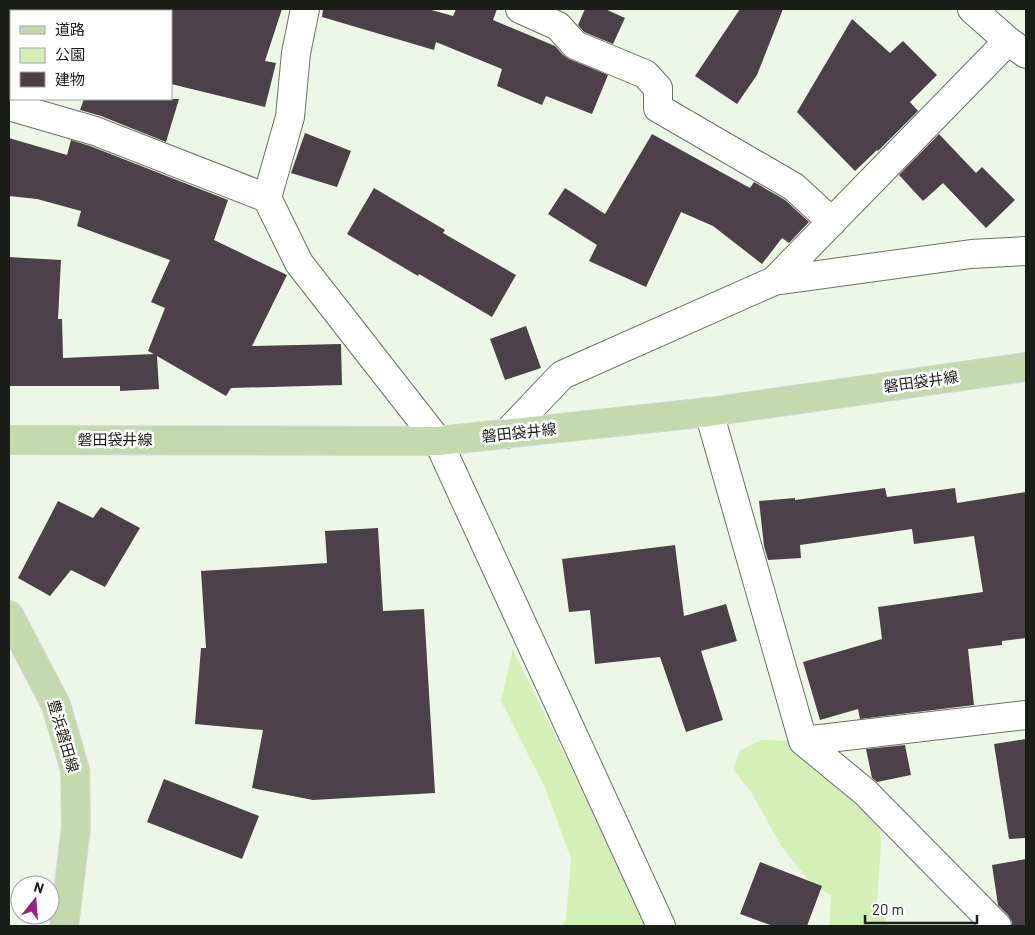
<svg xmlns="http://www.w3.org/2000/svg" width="1035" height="935" viewBox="0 0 1035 935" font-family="Barlow,'Noto Sans JP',sans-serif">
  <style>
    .green { fill: #d5f0b7 }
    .building { fill: #4d4149 }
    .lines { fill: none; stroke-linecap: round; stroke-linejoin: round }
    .minor-casing { stroke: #6c7365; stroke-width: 30 }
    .major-casing { stroke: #d6d6d5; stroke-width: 30 }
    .minor { stroke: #fff; stroke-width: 28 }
    .major { stroke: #c5d9af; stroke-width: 28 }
    .labels { text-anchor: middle; stroke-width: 5; stroke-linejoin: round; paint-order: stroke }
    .street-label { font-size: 15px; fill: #1a1d18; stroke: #fff }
  </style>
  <rect width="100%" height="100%" fill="#eef6e7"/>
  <!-- green -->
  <path class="green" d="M 513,649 L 648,926 L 560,926 L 566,920 L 571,859 L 546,790 L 501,701 Z
    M 761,740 L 803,741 L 882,827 L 877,905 L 889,926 L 829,926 L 831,896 L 809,881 L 782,847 L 751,792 L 733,769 L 740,750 Z"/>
  <!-- building -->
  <path class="building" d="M 171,9 L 282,9 L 265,61 L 276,63 L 265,107 L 171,84 Z
    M 323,9 L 428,9 L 453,16 L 456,9 L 497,9 L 493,20 L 555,46 L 563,55 L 569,59 L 608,75 L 592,114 L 546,96 L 542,105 L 497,86 L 502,69 L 436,42 L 434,50 L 322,17 Z
    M 585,9 L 605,9 L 625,18 L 613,44 L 584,32 L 578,25 Z
    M 740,9 L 783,9 L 757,75 L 737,104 L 695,76 Z
    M 852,19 L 890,53 L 903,41 L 937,75 L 910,102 L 918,111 L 878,151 L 877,150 L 855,171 L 797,112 Z
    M 84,99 L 179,99 L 166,142 L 101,116 L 80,110 Z
    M 305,133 L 351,151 L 337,187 L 291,173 Z
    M 652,134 L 750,188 L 754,182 L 785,200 L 809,222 L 789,243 L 782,238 L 762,264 L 713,226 L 681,212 L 646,287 L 589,261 L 597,245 L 548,214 L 565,188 L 605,214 Z
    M 939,134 L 976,173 L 982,167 L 1015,200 L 986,228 L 943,183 L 923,201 L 899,175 Z
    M 9,138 L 67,155 L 71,140 L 90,146 L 228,200 L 214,240 L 287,275 L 252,346 L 341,344 L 342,385 L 231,388 L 226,396 L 157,356 L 159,389 L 120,391 L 120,386 L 9,386 L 9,257 L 61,260 L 58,319 L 62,319 L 63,358 L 154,354 L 148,351 L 165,308 L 151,302 L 170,260 L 77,226 L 81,211 L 37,199 L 9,196 Z
    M 374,188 L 445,230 L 443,233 L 516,275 L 492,317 L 419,274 L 418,276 L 347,234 Z
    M 526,326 L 541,368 L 505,380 L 490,339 Z
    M 885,488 L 887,497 L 955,488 L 957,503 L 1026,492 L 1026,638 L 1002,641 L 1002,645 L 968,649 L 974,705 L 860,719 L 858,709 L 820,720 L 803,662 L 882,639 L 878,607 L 983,592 L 974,536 L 914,544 L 912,529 L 800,545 L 801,558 L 768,560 L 764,546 L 759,501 L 795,498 L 795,500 Z
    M 58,501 L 93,518 L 101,507 L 140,528 L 105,587 L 71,570 L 50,596 L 18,578 Z
    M 378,528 L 383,611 L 424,609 L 435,793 L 313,800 L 252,788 L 263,730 L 195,724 L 201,648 L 206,648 L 201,571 L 327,563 L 325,531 Z
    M 675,545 L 684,616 L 726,604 L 737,641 L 701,651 L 723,720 L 686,732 L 660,657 L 595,664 L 590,610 L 569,612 L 562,559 Z
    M 1026,739 L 1026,838 L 1009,839 L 994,744 Z
    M 905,745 L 911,775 L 877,782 L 872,778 L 866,749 Z
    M 164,779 L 259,816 L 242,859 L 147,822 Z
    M 1026,859 L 1026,926 L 1012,926 L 1012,922 L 1008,915 L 998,905 L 992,865 Z
    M 760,862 L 822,886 L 807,926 L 773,926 L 740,914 Z"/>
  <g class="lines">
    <defs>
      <path id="minor" d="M 520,9 L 558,26 L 575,45 L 645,74 L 658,88 L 658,108 L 794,187 L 832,222
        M 972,9 L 1008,41 L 1026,54
        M 9,106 L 95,131 L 267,198 L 299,263 L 438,441 L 661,926
        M 267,198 L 290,117 L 296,53 L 305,9
        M 774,281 L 971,254 L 1026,251
        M 709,412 L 803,741 L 865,792 L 997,926
        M 506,434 L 562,375 L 774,281 L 1008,41
        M 803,741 L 1026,715"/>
      <path id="major" d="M 9,440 L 438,441 L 709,412 L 1026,367
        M 9,615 L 56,705 L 75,770 L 76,827 L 64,926"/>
    </defs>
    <!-- minor casing -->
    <use href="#minor" class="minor-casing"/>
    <!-- major casing -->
    <use href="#major" class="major-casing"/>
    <!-- minor -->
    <use href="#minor" class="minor"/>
    <!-- major -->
    <use href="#major" class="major"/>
  </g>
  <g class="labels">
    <!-- street labels -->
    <g class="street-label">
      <text transform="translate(921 382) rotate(-8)" y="5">磐田袋井線</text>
      <text transform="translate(519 433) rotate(-6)" y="5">磐田袋井線</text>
      <text x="115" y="445">磐田袋井線</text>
      <text transform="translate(63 736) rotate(74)" y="5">豊浜磐田線</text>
    </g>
  </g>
  <!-- border -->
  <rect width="1035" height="935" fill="none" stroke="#1a1d18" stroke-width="20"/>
  <!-- legend -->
  <rect x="10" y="10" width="162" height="90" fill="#ffffff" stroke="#a3a5a3"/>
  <rect x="20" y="26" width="25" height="8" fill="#c5d9af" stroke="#a3a5a3"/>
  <text x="55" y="35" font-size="15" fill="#1a1d18">道路</text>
  <rect x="20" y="48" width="25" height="15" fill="#d5f0b7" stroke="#a3a5a3"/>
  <text x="55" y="60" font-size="15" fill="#1a1d18">公園</text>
  <rect x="20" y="72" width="25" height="15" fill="#4d4149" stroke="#a3a5a3"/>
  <text x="55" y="85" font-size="15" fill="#1a1d18">建物</text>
  <!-- north arrow -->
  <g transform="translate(35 900) rotate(17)"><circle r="24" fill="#ffffff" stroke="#a3a5a3"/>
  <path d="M0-4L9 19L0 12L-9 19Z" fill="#982481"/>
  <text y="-8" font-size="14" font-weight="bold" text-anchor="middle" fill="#1a1d18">N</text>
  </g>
  <!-- scale -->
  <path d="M865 915v8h112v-8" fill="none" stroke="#1a1d18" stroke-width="2.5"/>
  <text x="872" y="915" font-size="15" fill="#1a1d18" stroke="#ffffff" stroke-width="4" paint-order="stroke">20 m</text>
</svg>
